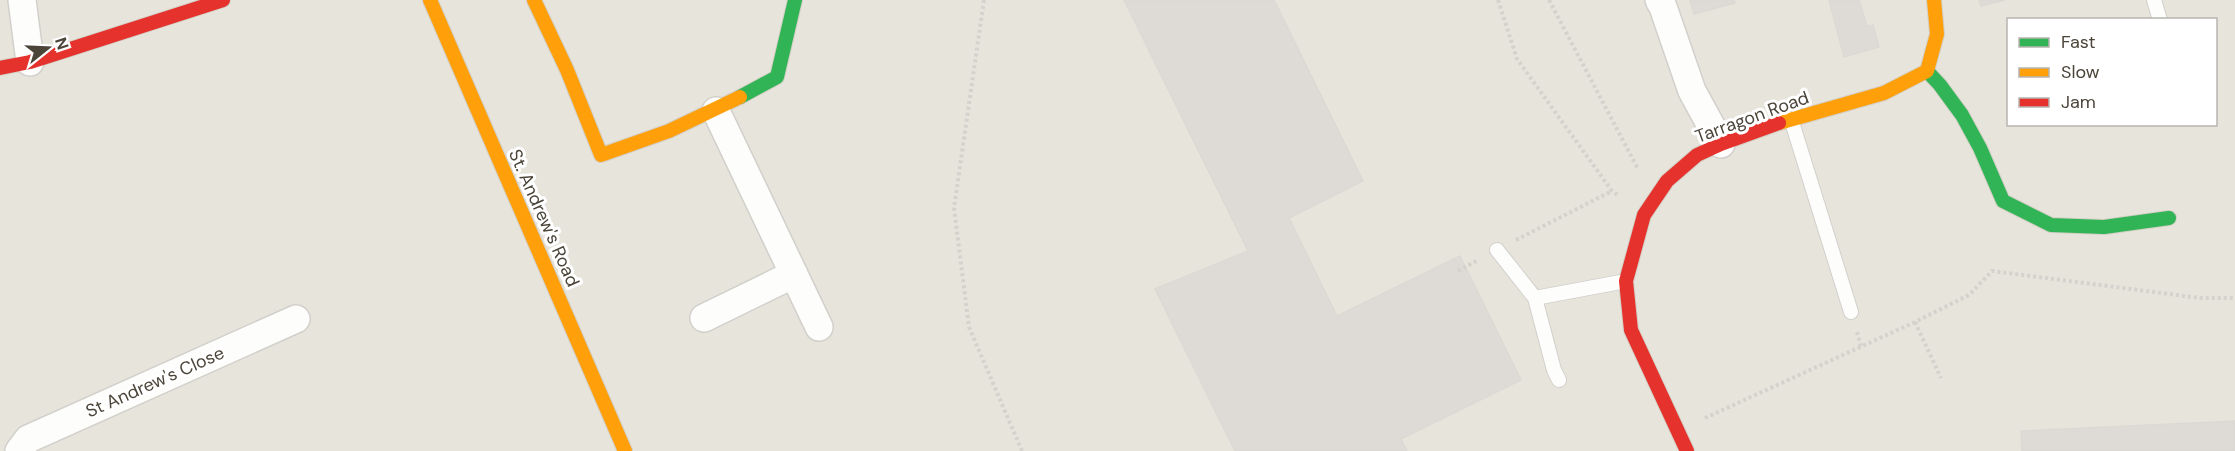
<svg xmlns="http://www.w3.org/2000/svg" width="2235" height="451" viewBox="0 0 2235 451" font-family="'DM Sans',sans-serif">
  <style>
    .residential { fill: #e7e4dc; fill-rule: evenodd }
    .building { fill: #dedbd6; stroke: #dcd9d4; stroke-width: 1.5 }
    .lines { fill: none; stroke-linecap: round; stroke-linejoin: round }
    .lane-casing { stroke: #d2d0cb; stroke-width: 16 }
    .street-casing { stroke: #d2d0cb; stroke-width: 30 }
    .fast-casing { stroke: #d3cfc5; stroke-width: 16 }
    .slow-casing { stroke: #d3cfc5; stroke-width: 16 }
    .jam-casing { stroke: #d3cfc5; stroke-width: 16 }
    .path { stroke: #d3d2cc; stroke-width: 4; stroke-dasharray: 3 3; stroke-linecap: butt }
    .lane { stroke: #fdfdfc; stroke-width: 14 }
    .street { stroke: #fdfdfc; stroke-width: 27 }
    .fast { stroke: #30b455; stroke-width: 14 }
    .slow { stroke: #ff9f0a; stroke-width: 14 }
    .jam { stroke: #e5322d; stroke-width: 14 }
    .labels { text-anchor: middle; stroke-width: 6; stroke-linejoin: round; paint-order: stroke }
    .street-label { font-size: 18px; fill: #4b4439; stroke: #fff }
  </style>
  <rect width="100%" height="100%" fill="#f4f2ee"/>
  <!-- residential -->
  <path class="residential" d="M 0,0 L 2235,0 L 2235,451 L 0,451 ZM 2008,20 L 2216,20 L 2216,124 L 2008,124 Z"/>
  <!-- building -->
  <path class="building" d="M 1124,0 L 1274,0 L 1363,181 L 1289,218 L 1337,316 L 1460,256 L 1521,380 L 1401,439 L 1407,451 L 1235,451 L 1155,289 L 1248,251 Z
    M 1690,0 L 1734,0 L 1735,3 L 1694,14 Z
    M 1829,0 L 1859,0 L 1867,26 L 1873,25 L 1879,47 L 1844,57 Z
    M 1979,0 L 2005,0 L 1981,6 Z
    M 2235,421 L 2235,451 L 2022,451 L 2021,431 Z"/>
  <g class="lines">
    <defs>
      <path id="lane" d="M 2154,0 L 2160,20
        M 1791,119 L 1851,312
        M 1497,250 L 1535,298 L 1554,370 L 1559,380
        M 1535,298 L 1626,281"/>
      <path id="street" d="M 22,0 L 30,62
        M 1659,0 L 1663,7 L 1692,91 L 1721,144
        M 716,111 L 819,327
        M 704,318 L 794,274
        M 19,451 L 28,439 L 296,319"/>
      <path id="fast" d="M 1927,71 L 1940,85 L 1962,115 L 1980,148 L 2003,201 L 2051,225 L 2104,227 L 2169,218
        M 740,97 L 777,77 L 795,0"/>
      <path id="slow" d="M 430,0 L 625,451
        M 534,0 L 567,70 L 601,155 L 669,131 L 740,97
        M 1779,123 L 1884,93 L 1927,71 L 1937,34 L 1934,0"/>
      <path id="jam" d="M 0,68 L 30,62 L 223,0
        M 1687,451 L 1631,330 L 1626,281 L 1644,215 L 1667,181 L 1697,155 L 1721,144 L 1779,123"/>
    </defs>
    <!-- lane casing -->
    <use href="#lane" class="lane-casing"/>
    <!-- street casing -->
    <use href="#street" class="street-casing"/>
    <!-- fast casing -->
    <use href="#fast" class="fast-casing"/>
    <!-- slow casing -->
    <use href="#slow" class="slow-casing"/>
    <!-- jam casing -->
    <use href="#jam" class="jam-casing"/>
    <!-- path -->
    <path class="path" d="M 984,0 L 954,208 L 969,327 L 1022,451
      M 1498,0 L 1517,59 L 1612,191 L 1619,196
      M 1549,0 L 1638,169
      M 1516,240 L 1612,191
      M 1458,271 L 1478,260
      M 1915,322 L 1941,378
      M 1857,332 L 1861,346
      M 1705,418 L 1915,322 L 1969,295 L 1992,271 L 2200,298 L 2235,298"/>
    <!-- lane -->
    <use href="#lane" class="lane"/>
    <!-- street -->
    <use href="#street" class="street"/>
    <!-- fast -->
    <use href="#fast" class="fast"/>
    <!-- slow -->
    <use href="#slow" class="slow"/>
    <!-- jam -->
    <use href="#jam" class="jam"/>
  </g>
  <g class="labels">
    <!-- street labels -->
    <g class="street-label">
      <text transform="translate(1752 117) rotate(-20)" y="6">Tarragon Road</text>
      <text transform="translate(544 218) rotate(66)" y="6">St. Andrew's Road</text>
      <text transform="translate(155 382) rotate(-24)" y="6">St Andrew's Close</text>
    </g>
  </g>
  <!-- legend -->
  <rect x="2007" y="18" width="210" height="108" fill="#ffffff" stroke="#b7b4b0" stroke-width="1.5"/>
  <rect x="2019" y="38" width="30" height="9" fill="#30b455" stroke="#b7b4b0" stroke-width="1.5"/>
  <text x="2061" y="48" font-size="18" fill="#4b4439">Fast</text>
  <rect x="2019" y="68" width="30" height="9" fill="#ff9f0a" stroke="#b7b4b0" stroke-width="1.5"/>
  <text x="2061" y="78" font-size="18" fill="#4b4439">Slow</text>
  <rect x="2019" y="98" width="30" height="9" fill="#e5322d" stroke="#b7b4b0" stroke-width="1.5"/>
  <text x="2061" y="108" font-size="18" fill="#4b4439">Jam</text>
  <!-- north arrow -->
  <g transform="translate(48 48) rotate(72)" stroke="#ffffff" stroke-width="4.5" paint-order="stroke">
  <path d="M0-4.5L10 22L0 15L-10 22Z" fill="#4b4439"/>
  <text y="-9" font-size="16" font-weight="bold" text-anchor="middle" fill="#4b4439">N</text>
  </g>
</svg>
